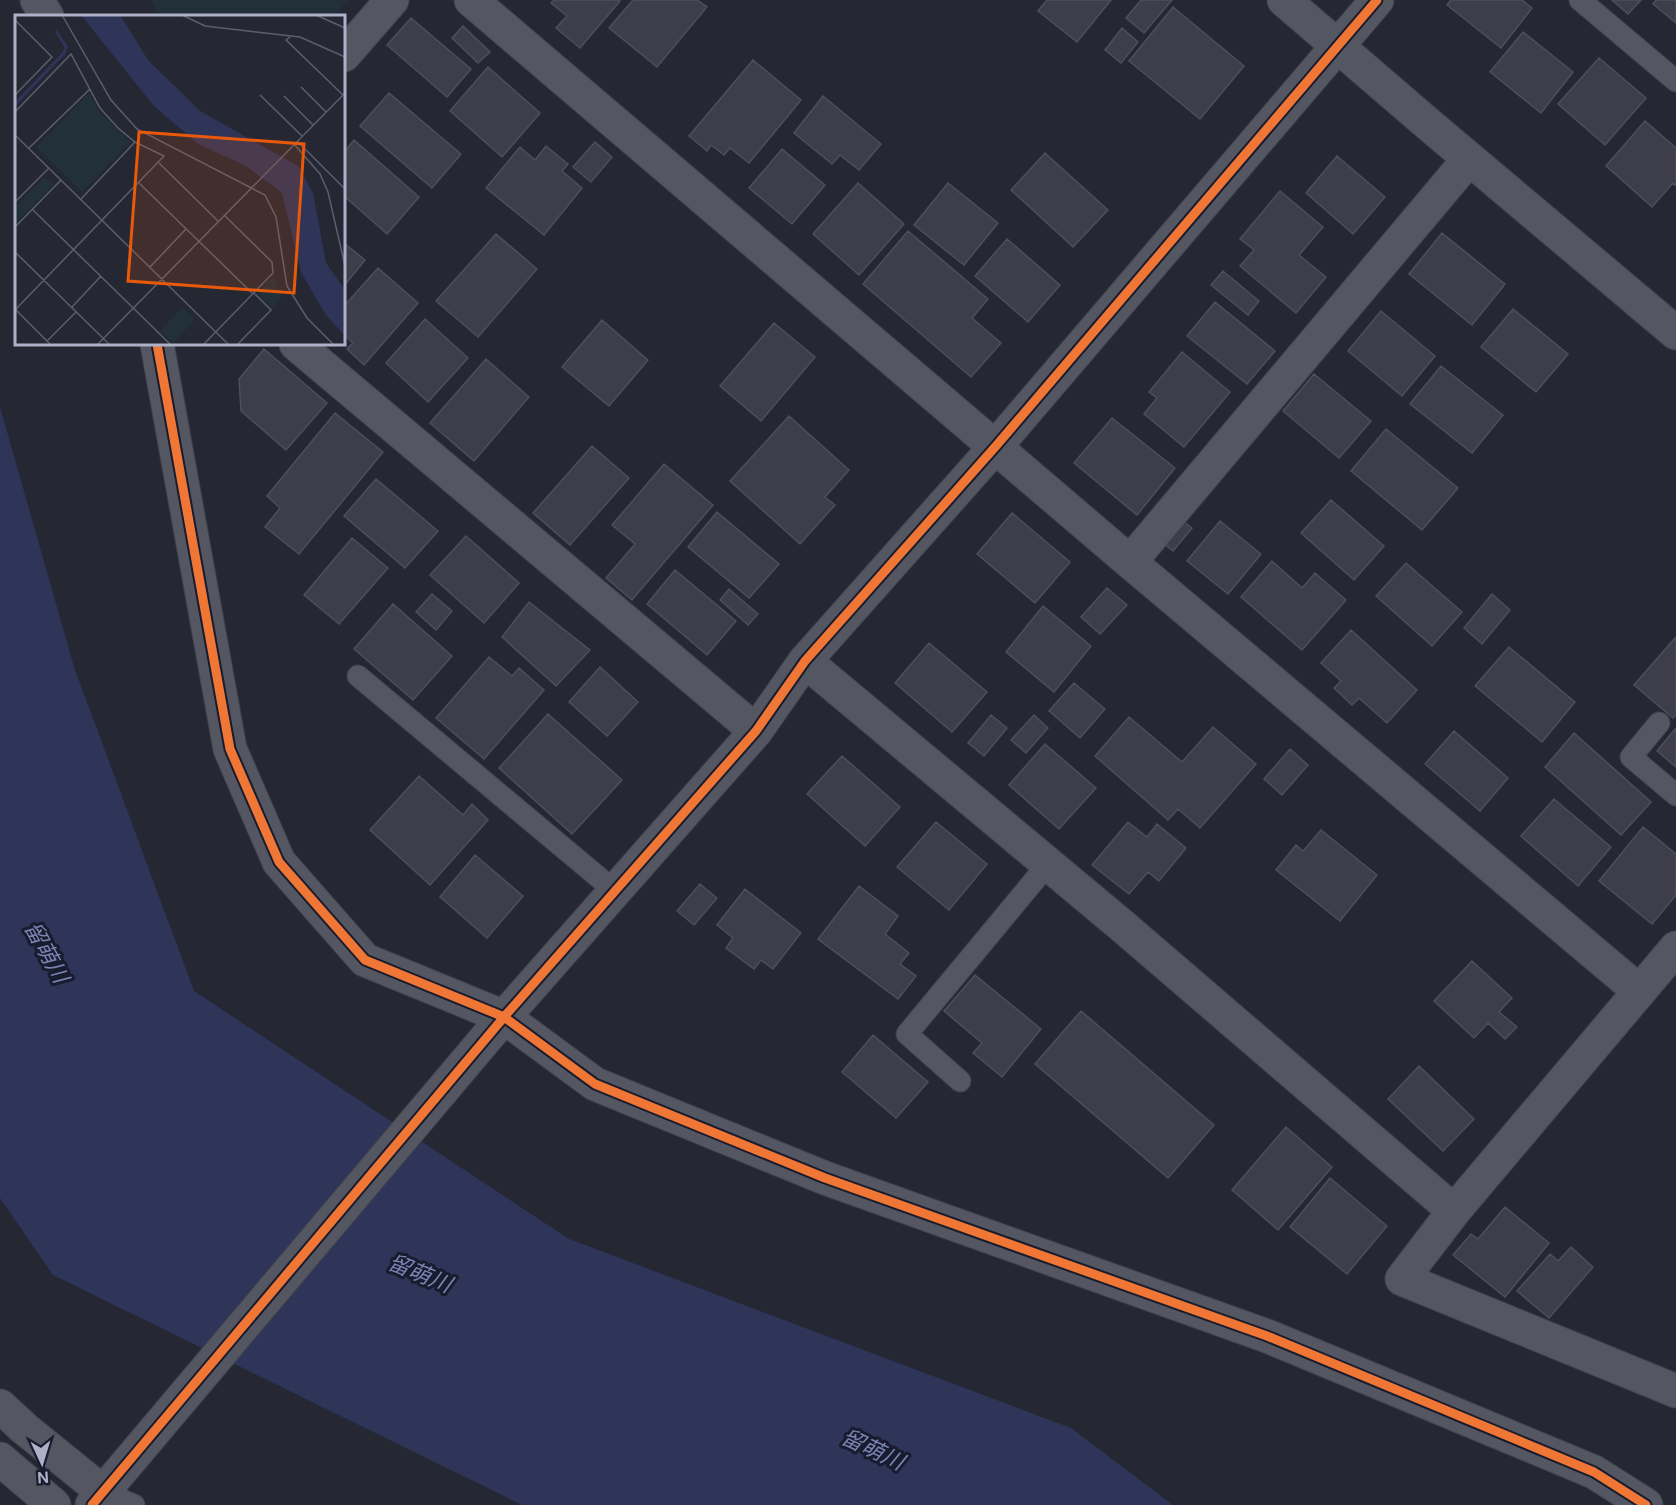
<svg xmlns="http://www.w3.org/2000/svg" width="1676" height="1505" viewBox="0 0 1676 1505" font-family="'DM Sans','Noto Sans JP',sans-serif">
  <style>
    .green { fill: #223039 }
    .water { fill: #2e3559 }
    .building { fill: #3d3e4a; stroke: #4c4f5c; stroke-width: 1.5 }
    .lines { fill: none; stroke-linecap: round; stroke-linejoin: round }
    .service-casing { stroke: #41434c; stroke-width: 23 }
    .minor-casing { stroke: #41434c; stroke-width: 35 }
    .tertiary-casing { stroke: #41434c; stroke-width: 35 }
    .service { stroke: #545762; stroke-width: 21 }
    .minor { stroke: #545762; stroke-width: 33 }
    .tertiary { stroke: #545762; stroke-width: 33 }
    .cycleway-casing { stroke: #191c2e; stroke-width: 13 }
    .cycleway { stroke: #f07635; stroke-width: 9 }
    .labels { text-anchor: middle; stroke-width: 6; stroke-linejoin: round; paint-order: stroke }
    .water-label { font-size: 22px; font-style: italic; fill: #7b85b5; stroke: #191c2e }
    .inset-river { fill: none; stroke: #2e3559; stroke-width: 3 }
    .inset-road { fill: none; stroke: #5b5e6e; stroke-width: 1.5 }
    .view { fill: #e8590c; fill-opacity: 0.15; stroke: #e8590c; stroke-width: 3 }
    .inset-edge { fill: none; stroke: #adb0c6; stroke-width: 3 }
  </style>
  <rect width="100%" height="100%" fill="#252833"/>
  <!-- green -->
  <path class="green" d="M 151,0 L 348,0 L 334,16 L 159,16 Z"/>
  <!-- water -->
  <path class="water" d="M 0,407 L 74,667 L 194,991 L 569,1239 L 1071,1428 L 1173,1505 L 522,1505 L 53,1275 L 0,1198 Z"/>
  <!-- building -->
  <path class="building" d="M 554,0 L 619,0 L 620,1 L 580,48 L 556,28 L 567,16 L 551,3 Z
    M 633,0 L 697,0 L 707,7 L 657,67 L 609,28 Z
    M 1047,0 L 1111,0 L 1077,42 L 1038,11 Z
    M 1141,0 L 1172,0 L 1144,33 L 1126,18 Z
    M 1451,0 L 1522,0 L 1532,8 L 1501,48 L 1447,5 Z
    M 1612,0 L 1641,0 L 1628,14 Z
    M 1656,0 L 1676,0 L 1676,23 L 1653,4 Z
    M 1173,7 L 1244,66 L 1200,119 L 1129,61 Z
    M 411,18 L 471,69 L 447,97 L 387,45 Z
    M 463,26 L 490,52 L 478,63 L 452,38 Z
    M 1122,28 L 1138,42 L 1121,63 L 1105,50 Z
    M 1523,32 L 1573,72 L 1541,113 L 1490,72 Z
    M 1599,58 L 1646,98 L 1605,145 L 1558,104 Z
    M 753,60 L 801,100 L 749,163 L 730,148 L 724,155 L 711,145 L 707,151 L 689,136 Z
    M 488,67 L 540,113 L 502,157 L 450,111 Z
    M 389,93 L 461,154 L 432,188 L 360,126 Z
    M 823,96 L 881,144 L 859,170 L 840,155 L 832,164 L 794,133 Z
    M 1645,121 L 1676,148 L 1676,186 L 1673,183 L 1652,207 L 1606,166 Z
    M 354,140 L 419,197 L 387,234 L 344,196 L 344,152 Z
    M 595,142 L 612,157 L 591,182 L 573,167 Z
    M 546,146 L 568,164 L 562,171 L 582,188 L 544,235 L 486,188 L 520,147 L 535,160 Z
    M 782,149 L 825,185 L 792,224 L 749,188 Z
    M 1045,153 L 1108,210 L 1073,247 L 1011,190 Z
    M 1337,156 L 1385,197 L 1353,234 L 1306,193 Z
    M 858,183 L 904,224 L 859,275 L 813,234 Z
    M 948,183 L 998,223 L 964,265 L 914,225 Z
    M 1280,191 L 1323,227 L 1299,255 L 1326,277 L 1296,313 L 1240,266 L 1254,250 L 1240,239 Z
    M 908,231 L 988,299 L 972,318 L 1001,343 L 971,377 L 863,284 Z
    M 1442,233 L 1505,284 L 1472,325 L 1409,274 Z
    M 496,234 L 537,269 L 478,337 L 436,301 Z
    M 1007,239 L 1060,285 L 1028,322 L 975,276 Z
    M 344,243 L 365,260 L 344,286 Z
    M 378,268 L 418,303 L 364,365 L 347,349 L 353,343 L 344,335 L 344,306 Z
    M 1223,271 L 1259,301 L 1248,315 L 1211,285 Z
    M 1215,302 L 1275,351 L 1247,384 L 1187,336 Z
    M 1513,309 L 1568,354 L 1536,392 L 1481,347 Z
    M 1381,311 L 1435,356 L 1402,396 L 1348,351 Z
    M 425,319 L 468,358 L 428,402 L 386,363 Z
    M 602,320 L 648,360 L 609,406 L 562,367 Z
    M 774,323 L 815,357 L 761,421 L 720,386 Z
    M 264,349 L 327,403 L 286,450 L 241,411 L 239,379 Z
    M 1182,352 L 1230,392 L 1184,447 L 1144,414 L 1157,398 L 1149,392 Z
    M 486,359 L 529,397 L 474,461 L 430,423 Z
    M 1441,366 L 1503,415 L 1472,453 L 1410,404 Z
    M 1314,374 L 1371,421 L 1339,458 L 1283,411 Z
    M 335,413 L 383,452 L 299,554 L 265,527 L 280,508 L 267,496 Z
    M 789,416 L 849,470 L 825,497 L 835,505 L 800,544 L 730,481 Z
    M 1112,418 L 1175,468 L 1137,515 L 1074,463 Z
    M 1386,429 L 1458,488 L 1422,530 L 1351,471 Z
    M 592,446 L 629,478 L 570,545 L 533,513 Z
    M 664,464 L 713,505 L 632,600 L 606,578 L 635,544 L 612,525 Z
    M 376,479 L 438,531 L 405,568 L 344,516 Z
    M 1331,500 L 1384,546 L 1354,580 L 1301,533 Z
    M 717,512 L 779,564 L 749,598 L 688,547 Z
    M 1012,513 L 1070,562 L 1035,603 L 977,554 Z
    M 1179,518 L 1192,528 L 1173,551 L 1162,542 Z
    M 1220,521 L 1261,554 L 1228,594 L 1187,561 Z
    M 466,536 L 519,583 L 484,623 L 430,575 Z
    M 352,538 L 388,568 L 339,624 L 304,595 Z
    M 1272,561 L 1302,588 L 1315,573 L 1346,600 L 1302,650 L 1241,597 Z
    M 1406,563 L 1462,612 L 1432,646 L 1376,596 Z
    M 675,570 L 736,621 L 707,655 L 647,604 Z
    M 1107,588 L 1127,605 L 1100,634 L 1081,617 Z
    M 729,589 L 758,614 L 748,625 L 720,600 Z
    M 432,594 L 452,611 L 436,630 L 416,612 Z
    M 1492,594 L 1510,610 L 1482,644 L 1464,628 Z
    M 529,602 L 590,650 L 556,686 L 502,637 Z
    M 393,604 L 452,656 L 413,700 L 354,649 Z
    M 1043,606 L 1091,646 L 1054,692 L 1006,652 Z
    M 1351,630 L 1417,690 L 1387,723 L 1359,698 L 1352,705 L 1334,688 L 1341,681 L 1321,663 Z
    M 1676,637 L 1676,715 L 1673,718 L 1634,685 Z
    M 929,643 L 987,692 L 952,732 L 895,683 Z
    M 1509,647 L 1575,702 L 1542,742 L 1475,686 Z
    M 489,657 L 512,676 L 519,668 L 544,690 L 484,759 L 436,718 Z
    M 600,667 L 638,702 L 607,736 L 569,702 Z
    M 1074,683 L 1105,709 L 1080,738 L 1049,711 Z
    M 548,714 L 622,780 L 572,834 L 499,768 Z
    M 991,715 L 1007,728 L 984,756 L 968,743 Z
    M 1034,715 L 1048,728 L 1026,753 L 1011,740 Z
    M 1129,717 L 1182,762 L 1213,727 L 1256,764 L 1200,828 L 1178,809 L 1168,820 L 1095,756 Z
    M 1676,728 L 1676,767 L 1657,751 Z
    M 1454,731 L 1508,778 L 1480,811 L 1425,764 Z
    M 1574,733 L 1651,802 L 1621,835 L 1545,767 Z
    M 1045,744 L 1096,788 L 1059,829 L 1009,785 Z
    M 1290,749 L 1308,765 L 1282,795 L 1264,779 Z
    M 842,756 L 900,807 L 865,846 L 807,794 Z
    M 419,776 L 463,815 L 472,804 L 488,820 L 430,885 L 370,830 Z
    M 1554,799 L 1611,847 L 1578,886 L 1521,836 Z
    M 936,822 L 987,864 L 949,910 L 897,867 Z
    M 1128,822 L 1147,837 L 1157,824 L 1186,848 L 1159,881 L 1148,872 L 1129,894 L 1092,865 Z
    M 1643,827 L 1676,854 L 1676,895 L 1652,924 L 1599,881 Z
    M 1321,830 L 1377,875 L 1340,921 L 1276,870 L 1296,845 L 1303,851 Z
    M 475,855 L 523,896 L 487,938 L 440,897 Z
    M 700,884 L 717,898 L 694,925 L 677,911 Z
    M 859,886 L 898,916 L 885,934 L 909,953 L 900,964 L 916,976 L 898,999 L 818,939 Z
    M 745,889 L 801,933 L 773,969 L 761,960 L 754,969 L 726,948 L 733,938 L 717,925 Z
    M 1472,961 L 1512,998 L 1499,1012 L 1517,1027 L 1505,1039 L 1488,1023 L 1474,1038 L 1434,1001 Z
    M 975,975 L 1041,1029 L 1002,1077 L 973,1053 L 982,1043 L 944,1011 Z
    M 1081,1011 L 1214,1125 L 1168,1178 L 1035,1064 Z
    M 873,1035 L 928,1082 L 896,1118 L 842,1072 Z
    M 1419,1066 L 1474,1119 L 1443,1151 L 1388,1099 Z
    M 1286,1127 L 1332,1167 L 1278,1230 L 1232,1190 Z
    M 1330,1178 L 1387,1226 L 1347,1274 L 1290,1227 Z
    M 1505,1207 L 1549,1243 L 1505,1297 L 1453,1255 L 1471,1234 L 1478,1239 Z
    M 1571,1247 L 1593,1267 L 1549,1318 L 1517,1291 L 1550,1254 L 1558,1261 Z"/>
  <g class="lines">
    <defs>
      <path id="service" d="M 1580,0 L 1676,81
        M 358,676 L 615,891
        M 1659,723 L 1631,757 L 1676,795
        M 960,1081 L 907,1034 L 1048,864
        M 103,1492 L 134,1505"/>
      <path id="minor" d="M 37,0 L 47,16
        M 471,0 L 1130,562 L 1639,991
        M 344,55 L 392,0
        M 157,344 L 230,749 L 279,862 L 365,960 L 504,1017 L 595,1084 L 825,1178 L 1267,1336 L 1594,1472 L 1646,1505
        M 296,344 L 756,731
        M 1130,562 L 1469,159
        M 805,661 L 1120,924 L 1454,1211
        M 1676,948 L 1454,1211 L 1402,1279 L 1676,1391
        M 0,1406 L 25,1429 L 103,1492
        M 0,1459 L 54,1505
        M 92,1505 L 504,1017"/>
      <path id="tertiary" d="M 1284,0 L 1427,123 L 1676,333
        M 504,1017 L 756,731 L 805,661 L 996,446 L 1377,0"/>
    </defs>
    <!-- service casing -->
    <use href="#service" class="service-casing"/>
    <!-- minor casing -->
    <use href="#minor" class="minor-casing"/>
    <!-- tertiary casing -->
    <use href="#tertiary" class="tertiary-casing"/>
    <!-- service -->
    <use href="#service" class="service"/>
    <!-- minor -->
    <use href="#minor" class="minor"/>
    <!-- tertiary -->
    <use href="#tertiary" class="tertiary"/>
    <defs>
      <path id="cycleway" d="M 157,344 L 230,749 L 279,862 L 365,960 L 504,1017 L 595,1084 L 825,1178 L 1267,1336 L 1594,1472 L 1646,1505
        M 92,1505 L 504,1017 L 756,731 L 805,661 L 996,446 L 1377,0"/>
    </defs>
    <!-- cycleway casing -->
    <use href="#cycleway" class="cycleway-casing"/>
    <!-- cycleway -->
    <use href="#cycleway" class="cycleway"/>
  </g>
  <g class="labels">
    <!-- water labels -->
    <g class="water-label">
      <text transform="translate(47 952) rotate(61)" y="8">留萌川</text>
      <text transform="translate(420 1273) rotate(22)" y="8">留萌川</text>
      <text transform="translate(873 1449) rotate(25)" y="8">留萌川</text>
    </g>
  </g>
  <!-- overview -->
  <g transform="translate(15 15)">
    <rect width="330" height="330" fill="#252833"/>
    <path d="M 74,78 L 83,96 L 116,127 L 67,177 L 21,132 ZM 30,162 L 38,170 L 0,208 L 0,192 ZM 259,261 L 267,282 L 257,293 L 242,278 ZM 167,292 L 180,305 L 158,328 L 145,316 Z" fill="#223039"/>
    <path d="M 66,0 L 105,0 L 133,45 L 185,96 L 283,151 L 298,178 L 311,248 L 330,275 L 330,321 L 310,299 L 286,257 L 267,178 L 231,151 L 183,129 L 139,91 Z" fill="#2e3559"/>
    <path class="inset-river" d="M 0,89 L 49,38 L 51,32 L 41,16"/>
    <path class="inset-road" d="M 47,0 L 96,85 L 122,114 L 250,180 L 261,202 L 272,271 L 292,303 L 319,330M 167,0 L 190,11 L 285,22 L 330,42M 301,0 L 330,13M 0,5 L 37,42 L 0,80M 276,21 L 271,25 L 328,80M 286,72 L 311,97M 245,80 L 287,121M 269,81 L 298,110M 0,97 L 56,39 L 85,93 L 103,113 L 120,127 L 149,141 L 0,295M 0,120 L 214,330M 282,126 L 330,174M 279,129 L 305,159 L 313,177 L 330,251M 14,133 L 75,74M 144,148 L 204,207M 124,168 L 237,278M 66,184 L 120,127M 0,187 L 34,153M 17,194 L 156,330M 0,212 L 46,165M 0,237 L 95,330M 135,252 L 171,214M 57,292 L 86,261M 0,294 L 36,330M 32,326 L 61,297M 82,330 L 330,78M 188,330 L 258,258 L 257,247 L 209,200M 222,330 L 256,295 L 238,277"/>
    <path class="view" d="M 124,117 L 289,129 L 279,278 L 113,266 Z"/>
    <rect width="330" height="330" class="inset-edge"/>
  </g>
  <!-- north arrow -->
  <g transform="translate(42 1463) rotate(176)" stroke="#191c2e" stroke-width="4.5" paint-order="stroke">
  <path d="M0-4.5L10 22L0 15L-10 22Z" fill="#adb0c6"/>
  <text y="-9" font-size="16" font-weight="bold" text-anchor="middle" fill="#adb0c6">N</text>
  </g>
</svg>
